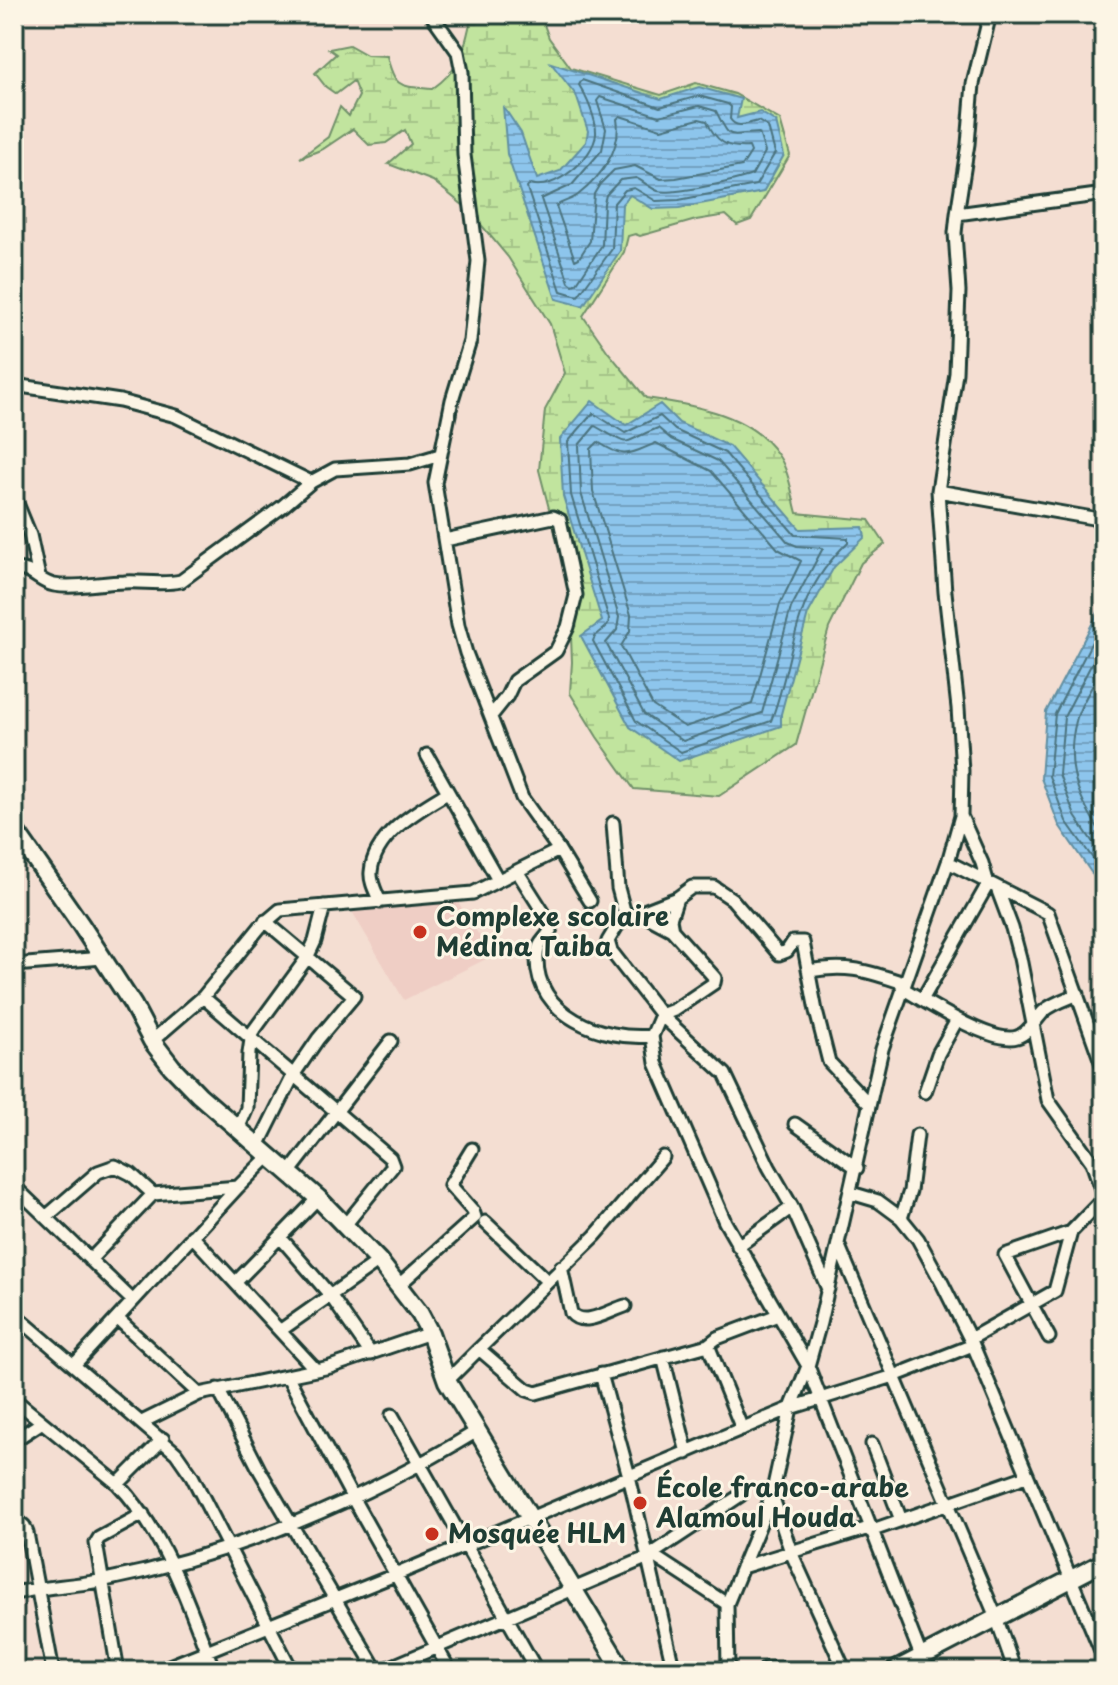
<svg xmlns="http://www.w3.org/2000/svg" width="1118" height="1685" viewBox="0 0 1118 1685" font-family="'Playpen Sans',sans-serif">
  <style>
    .built { fill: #efcec5 }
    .wetland { fill: url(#wetland-marsh); stroke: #709069; stroke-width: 2 }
    .water { fill: url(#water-rules); stroke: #618fa2; stroke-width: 2 }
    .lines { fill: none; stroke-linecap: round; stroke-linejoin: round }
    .shore { stroke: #4b737e; stroke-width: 2 }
    .street-casing { stroke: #1f3d34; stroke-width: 17 }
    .secondary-casing { stroke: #1f3d34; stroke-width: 22 }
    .street { stroke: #fcf5e5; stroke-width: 11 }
    .secondary { stroke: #fcf5e5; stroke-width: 16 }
    .poi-dot { fill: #c8321e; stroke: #fcf5e5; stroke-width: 3 }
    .labels { text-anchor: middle; stroke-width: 6; stroke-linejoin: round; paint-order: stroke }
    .poi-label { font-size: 26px; font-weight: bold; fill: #1f3d34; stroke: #fcf5e5; text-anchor: start }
  </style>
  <defs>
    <pattern id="wetland-marsh" width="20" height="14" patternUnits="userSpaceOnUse" patternTransform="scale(2)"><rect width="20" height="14" fill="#c1e49e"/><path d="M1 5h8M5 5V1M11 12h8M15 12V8" fill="none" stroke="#a5c489"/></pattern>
    <pattern id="water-rules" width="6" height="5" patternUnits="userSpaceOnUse" patternTransform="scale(2)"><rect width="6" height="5" fill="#8dc5ec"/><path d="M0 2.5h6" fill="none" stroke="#73a1c0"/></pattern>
  </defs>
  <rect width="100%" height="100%" fill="#f4ded2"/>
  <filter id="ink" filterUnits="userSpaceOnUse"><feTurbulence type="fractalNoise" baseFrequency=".0125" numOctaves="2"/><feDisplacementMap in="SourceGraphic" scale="16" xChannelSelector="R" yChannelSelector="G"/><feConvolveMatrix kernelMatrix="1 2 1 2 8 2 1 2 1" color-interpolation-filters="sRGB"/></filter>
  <g filter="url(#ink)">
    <!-- built -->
    <path class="built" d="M 455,897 L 492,956 L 404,1000 L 350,908 Z"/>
    <!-- wetland -->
    <path class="wetland" d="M 472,14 L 540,14 L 549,38 L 571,68 L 661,95 L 696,83 L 735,94 L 780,120 L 790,155 L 751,220 L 737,225 L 726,215 L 696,220 L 640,236 L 635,234 L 628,236 L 624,252 L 583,316 L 608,352 L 646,398 C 692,405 751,413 778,455 C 789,470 792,495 797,513 L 869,520 L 885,544 L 861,563 L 829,628 L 796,745 L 719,796 L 634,789 L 597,737 L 570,693 L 572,662 L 569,585 L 539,470 L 545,410 L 565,373 L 550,324 L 508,257 L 469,210 L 433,181 L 388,164 L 411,144 L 405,130 L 386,143 L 369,145 L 353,129 L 323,149 L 300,158 L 328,137 L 340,107 L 349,116 L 359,96 L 353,81 L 336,94 L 326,87 L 315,73 L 336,54 L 329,49 L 349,45 L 367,55 L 387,56 C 395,89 400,86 432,89 C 463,67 464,50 472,14 Z"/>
    <!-- water -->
    <path class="water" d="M 551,63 L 661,99 L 699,87 L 741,99 L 737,118 L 760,112 L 776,122 L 784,155 L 763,192 L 679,208 L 653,209 L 630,195 L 622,204 L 620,251 L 583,306 L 556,299 L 507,154 L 503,106 L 521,133 L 537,179 L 560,171 L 586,142 L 588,131 L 576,95 Z
      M 592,401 L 626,425 L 660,404 L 679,423 L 729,446 L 800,529 L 863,527 L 865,537 L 834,567 L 808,614 L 781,714 L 781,726 L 679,761 L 630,727 L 581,636 L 602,621 L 563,496 L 560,439 Z
      M 1104,601 L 1104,882 L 1097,881 L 1059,825 L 1041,778 L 1046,712 Z"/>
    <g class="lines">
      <!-- shore -->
      <path class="shore" d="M 582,80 L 660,107 L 699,96 L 728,104 L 731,107 L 730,119 C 737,130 748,123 758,121 L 768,127 L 775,153 L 756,185 L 679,200 L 656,201 L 634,188 L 625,190 L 614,203 L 612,249 L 578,296 L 561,291 L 527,188 L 530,184 C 554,192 594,158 596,134 C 597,120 586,96 579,85 Z
        M 600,97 L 659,116 L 699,106 L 716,111 C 731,142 727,134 759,133 L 765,152 L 752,175 C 735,181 673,195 658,191 C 650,188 643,181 636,178 L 620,180 L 606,195 L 604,203 L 602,245 L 577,283 L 573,285 L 569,282 L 541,199 L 572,185 L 602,150 L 606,129 L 597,101 Z
        M 620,116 L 661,129 L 699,119 L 707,121 C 715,141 727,149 749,147 L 751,152 L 742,166 L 676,178 L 661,179 L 635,166 L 614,170 L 600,184 L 594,194 L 590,241 L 579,258 L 575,260 L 556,206 C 563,201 572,200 578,195 C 601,177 622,149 617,119 Z
        M 593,413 L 625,433 L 660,416 L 675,430 L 725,453 L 795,535 L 848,538 L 848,542 C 789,599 797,652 771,721 L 681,752 L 636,721 L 593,641 C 595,631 609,631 609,619 L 571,495 L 568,442 Z
        M 595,426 C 636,449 616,444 658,428 L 671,439 L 718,461 L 788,542 L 797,546 L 823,548 L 791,608 L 762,713 L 683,741 L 644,714 L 606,643 L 617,630 L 619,617 L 581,493 L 579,445 Z
        M 598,442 C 625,460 629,454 656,443 L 711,471 L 778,549 L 801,561 L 780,604 L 752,704 L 685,727 L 653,706 L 621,646 L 630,631 L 631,615 L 593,491 L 591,449 Z
        M 1104,618 L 1055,714 L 1049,776 L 1066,821 L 1104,874
        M 1104,640 L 1064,717 L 1059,774 L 1075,816 L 1104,859
        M 1104,666 C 1095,683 1080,703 1076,721 C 1064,768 1079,800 1104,837"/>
      <defs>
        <path id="street" d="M 431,14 L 458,52 L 462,72 L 464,155 L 478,261 L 470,341 L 452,400 L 435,483 L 458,625 L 466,653 L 522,798 L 559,850 L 590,901
          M 957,214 L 1104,194
          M 14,385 L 120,401 L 176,416 L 311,482 L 335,469 L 410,464 L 440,455
          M 938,491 L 1104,520
          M 14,496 L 30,535 L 39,577
          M 445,540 L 553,517 L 560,520 L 576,595 L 568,627 L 556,651 L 514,681 L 507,696 L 491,716
          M 14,570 C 32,567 38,582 54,585 C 75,589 102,582 124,582 C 143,581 162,585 181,581 L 283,506 L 311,482
          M 427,755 L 498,880
          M 613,823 L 618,888 L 626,918
          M 948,862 L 1048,913 L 1104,1070
          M 517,871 L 552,926 C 548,940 537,940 537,958 C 536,1015 602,1041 652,1036
          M 677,898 L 670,919 L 672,930 L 715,978 L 714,983 L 674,1010 L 661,1015 L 725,1074 L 769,1167 L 792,1207 L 828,1289
          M 380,902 C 376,892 370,882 371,872 C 374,834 419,810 447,793
          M 640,913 L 672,930
          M 14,965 L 103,958
          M 809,971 C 849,964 866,971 904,983
          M 902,988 C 924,1001 993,1045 1017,1037 C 1028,1034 1036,1019 1044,1011 C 1053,1003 1067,999 1078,994
          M 203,997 L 390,1158 L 393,1166 L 346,1224
          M 922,1000 L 988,884 L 982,863 L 961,816
          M 152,1041 L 203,997 L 260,927 L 280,910 L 473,893 L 559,850
          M 925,1092 L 938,1054 L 957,1020
          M 869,1104 L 829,1062 L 816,1011 L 803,942 L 793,942 L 787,951 L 779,954 L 732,899 L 714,887 L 692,887 L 677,898 L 626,918 L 617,926 L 608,941 L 611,951 L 661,1015 L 652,1036 L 656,1063 L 725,1222 L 808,1366 L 921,1656
          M 795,1124 L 857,1168
          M 238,1129 L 247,1108 L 249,1053 L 252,1033 L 307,958 L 315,941 L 324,906
          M 258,1146 L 294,1074 L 318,1039 L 354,996 L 265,921
          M 289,1173 L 391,1041
          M 14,1186 L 133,1301
          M 851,1193 L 878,1201 L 901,1218 L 918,1239 L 942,1283 L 973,1345 L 1104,1658
          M 46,1217 L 98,1172 L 115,1166 L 131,1174 L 153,1194
          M 901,1218 L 910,1191 L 917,1135
          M 485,1222 L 547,1281
          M 192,1236 L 316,1370
          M 280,1237 L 330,1295 L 371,1354
          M 838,1244 L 996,1617 L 1015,1671
          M 738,1246 L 792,1207
          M 90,1260 L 153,1194 L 238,1187
          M 561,1267 L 571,1313 C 583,1328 609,1311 625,1306
          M 236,1282 L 318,1198
          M 399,1285 L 475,1217 L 473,1211 L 450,1185 L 472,1149
          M 14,1314 L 176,1453 L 192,1476 L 292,1671
          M 118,1319 L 199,1394
          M 281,1330 L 379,1261
          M 1049,1337 L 1005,1255 L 1071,1232
          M 970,1339 L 1055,1291 L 1071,1232 L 1104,1198 L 1092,1162 L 1048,1100 L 1020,958 L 1012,928 L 997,888
          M 708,1345 L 742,1429
          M 479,1349 L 595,1236 L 663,1157
          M 663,1357 L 687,1453
          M 74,1365 L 238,1187 L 269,1156
          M 601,1374 L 629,1476 L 674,1671
          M 288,1377 L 352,1497 L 450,1671
          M 447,1381 L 479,1349 L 527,1390 L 536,1393 L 708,1345 L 717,1338 L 778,1315
          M 218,1389 L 260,1471 L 377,1671
          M 14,1399 L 118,1484 C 166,1534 190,1608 214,1671
          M 392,1415 L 537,1671
          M 142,1422 L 199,1394 L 330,1367 L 430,1333
          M 14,1437 L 21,1436 L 41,1423
          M 872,1444 L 901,1520
          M 118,1484 L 163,1439
          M 772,1495 L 791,1552 L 845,1671
          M 14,1518 L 24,1526 L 27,1533 L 53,1671
          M 870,1531 L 1027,1476
          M 652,1555 L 727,1604
          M 742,1567 L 869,1528
          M 14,1593 C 44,1587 75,1586 105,1580 C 236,1554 364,1500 477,1431
          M 118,1671 L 96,1543 L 99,1538 L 143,1514
          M 157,1671 L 395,1575 L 791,1408 L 894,1376 L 973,1345
          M 381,1671 L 646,1558 L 741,1495
          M 728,1671 L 727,1604 L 772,1495 L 791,1408 L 808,1366 L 820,1323 L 882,1049 L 948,862 L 961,816 L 962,771 L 958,708 L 945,592 L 938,491 L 956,373 L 959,291 L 955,233 L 957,214 L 968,144 L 973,84 L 990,14"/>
        <path id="secondary" d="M 14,829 L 81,925 L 133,1005 L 152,1041 L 172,1067 L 199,1095 L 318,1198 L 379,1261 L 420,1314 L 430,1333 L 447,1381 L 623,1671
          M 767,1671 L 816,1671
          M 894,1671 L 1104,1562"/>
      </defs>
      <!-- street casing -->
      <use href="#street" class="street-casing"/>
      <!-- secondary casing -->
      <use href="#secondary" class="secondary-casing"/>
      <!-- street -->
      <use href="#street" class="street"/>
      <!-- secondary -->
      <use href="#secondary" class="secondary"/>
    </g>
  </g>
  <!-- markers -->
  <g class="poi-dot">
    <circle cx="420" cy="932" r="8"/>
    <circle cx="640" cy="1503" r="8"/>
    <circle cx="432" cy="1534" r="8"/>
  </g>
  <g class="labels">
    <!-- poi labels -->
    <g class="poi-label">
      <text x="436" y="926">Complexe scolaire<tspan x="436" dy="30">Médina Taiba</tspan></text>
      <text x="656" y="1497">École franco-arabe<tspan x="656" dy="30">Alamoul Houda</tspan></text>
      <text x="448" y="1543">Mosquée HLM</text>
    </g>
  </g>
  <!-- margin -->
  <rect width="1118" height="1685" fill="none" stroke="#fcf5e5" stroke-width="48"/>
  <rect x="24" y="24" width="1070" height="1637" fill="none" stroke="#1f3d34" stroke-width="3" filter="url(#ink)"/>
</svg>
